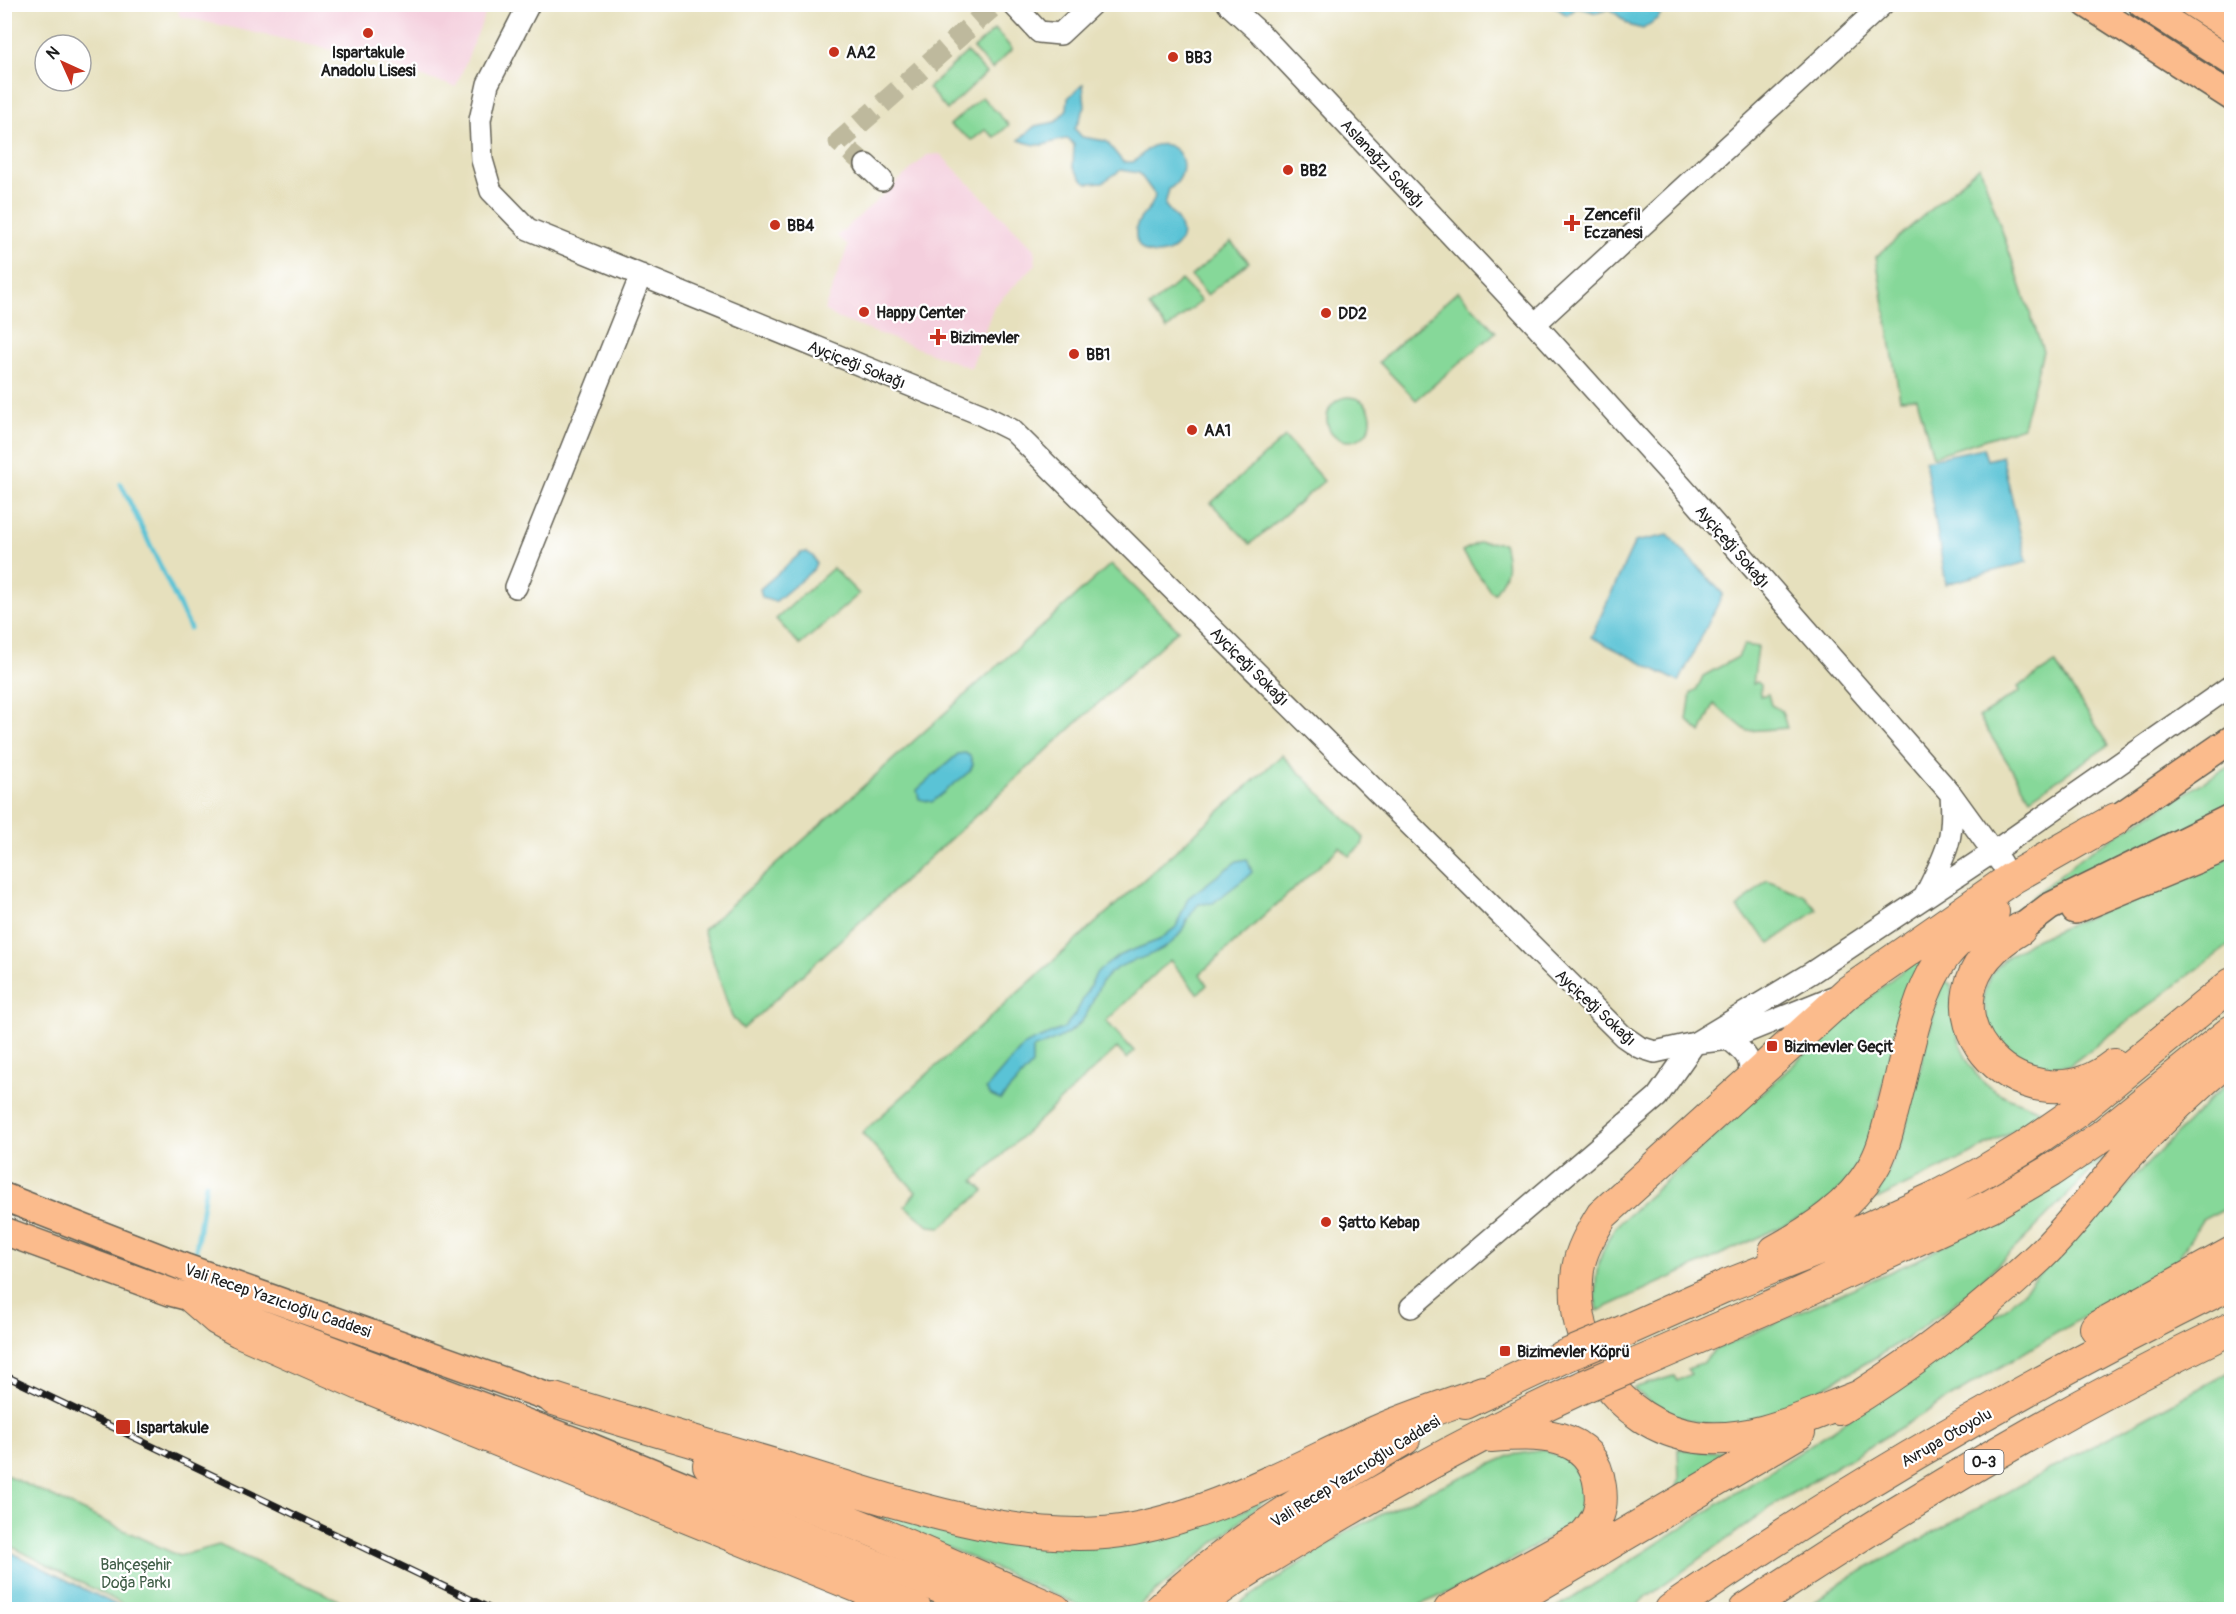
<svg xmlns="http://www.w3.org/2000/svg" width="2236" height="1614" viewBox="0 0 2236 1614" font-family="Pangolin,sans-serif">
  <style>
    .built { fill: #f4cfdd }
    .green { fill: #86d899; stroke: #517a5a; stroke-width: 1.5 }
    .water { fill: #5ac3d6; stroke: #3b7079; stroke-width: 1.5 }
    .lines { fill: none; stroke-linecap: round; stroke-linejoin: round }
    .stream { stroke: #5ac3d6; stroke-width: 5 }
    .minor-tunnel { stroke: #beb99d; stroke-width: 21; stroke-dasharray: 21 10; stroke-linecap: butt }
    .minor-casing { stroke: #636154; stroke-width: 24 }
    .major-casing { stroke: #636154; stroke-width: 30 }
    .highway-casing { stroke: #636154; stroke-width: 34 }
    .minor { stroke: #fff; stroke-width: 21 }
    .major { stroke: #fbbb8c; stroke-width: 27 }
    .highway { stroke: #fbbb8c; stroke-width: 32 }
    .rail-casing { stroke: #1c1c1c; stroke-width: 7 }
    .rail { stroke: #fff; stroke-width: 4.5; stroke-dasharray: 14; stroke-linecap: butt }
    .highway-bridge-casing { stroke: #636154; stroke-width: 34; stroke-linecap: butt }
    .highway-bridge { stroke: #fbbb8c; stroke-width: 32 }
    .poi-dot { fill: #c8321e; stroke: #fff; stroke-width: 2 }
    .labels { text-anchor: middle; stroke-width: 4.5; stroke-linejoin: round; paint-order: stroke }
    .shield { fill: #fff; stroke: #606060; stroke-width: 1.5 }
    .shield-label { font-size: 15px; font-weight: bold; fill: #1c1c1c }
    .poi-label { font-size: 16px; font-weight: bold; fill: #1c1c1c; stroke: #fff; text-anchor: start }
    .street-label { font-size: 16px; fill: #1c1c1c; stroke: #fff }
    .park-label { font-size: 16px; fill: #415e48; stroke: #fff }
  </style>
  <rect width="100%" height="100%" fill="#fff"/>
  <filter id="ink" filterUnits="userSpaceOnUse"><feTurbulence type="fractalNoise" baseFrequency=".0167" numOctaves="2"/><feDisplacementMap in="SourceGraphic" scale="12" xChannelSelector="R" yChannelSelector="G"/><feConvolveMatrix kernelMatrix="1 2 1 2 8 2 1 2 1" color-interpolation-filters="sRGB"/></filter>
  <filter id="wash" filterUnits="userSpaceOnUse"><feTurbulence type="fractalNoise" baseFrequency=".008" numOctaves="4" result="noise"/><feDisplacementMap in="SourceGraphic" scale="24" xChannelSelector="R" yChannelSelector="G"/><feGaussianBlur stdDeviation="1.35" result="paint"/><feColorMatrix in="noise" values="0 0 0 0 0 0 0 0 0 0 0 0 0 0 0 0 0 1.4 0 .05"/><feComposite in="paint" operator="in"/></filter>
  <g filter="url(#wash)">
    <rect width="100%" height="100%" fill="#e6e0bd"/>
    <!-- built -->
    <path class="built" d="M 178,5 L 178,4 L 489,5 L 456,87 L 337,51 L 179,16 Z
      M 940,154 L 1034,249 L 1036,264 L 994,306 L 971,368 L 839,319 L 824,310 L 848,246 L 837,236 L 927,155 Z"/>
    <!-- green -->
    <path class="green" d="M 995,29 L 1012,49 L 992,69 L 973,49 Z
      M 967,52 L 986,73 L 947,110 L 928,88 Z
      M 982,97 L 1009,125 L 995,137 L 985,130 L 972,140 L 950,125 Z
      M 1980,166 L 2043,351 L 2023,427 L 1933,456 L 1917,398 L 1900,399 L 1876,257 Z
      M 1231,242 L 1249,262 L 1207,295 L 1191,276 Z
      M 1181,280 L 1201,301 L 1167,329 L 1149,307 Z
      M 1458,291 L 1496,332 L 1416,400 L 1379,362 Z
      M1327 419a22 22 0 1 1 44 0a22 22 0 1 1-44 0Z
      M 1285,437 L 1324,481 L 1250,544 L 1211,503 Z
      M 1480,542 L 1503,543 C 1509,567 1508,573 1495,593 L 1490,591 L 1462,551 Z
      M 1111,564 L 1178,630 L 743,1029 L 732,1017 L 703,930 Z
      M 833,568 L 859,594 L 800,645 L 776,619 Z
      M 1744,645 L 1758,647 L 1753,684 L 1757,682 L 1761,685 L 1760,696 L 1768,694 L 1771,705 L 1782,711 L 1787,728 L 1747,731 L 1714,704 L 1701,733 L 1687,720 L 1691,693 L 1697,689 L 1703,676 L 1738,657 Z
      M 2055,663 L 2109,745 L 2030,798 L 1979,717 L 2020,691 L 2018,687 Z
      M 1282,755 L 1364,838 L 1362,845 L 1349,856 L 1340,847 L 1200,974 L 1207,985 L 1198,994 L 1170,960 L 1106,1021 L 1134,1051 L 1127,1059 L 1117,1048 L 974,1181 L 984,1191 L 941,1227 L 929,1226 L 905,1206 L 916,1192 L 862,1133 Z
      M 2231,765 L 2231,806 L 2169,841 L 2012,913 L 2087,853 Z
      M 2231,856 L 2231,943 L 2228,946 L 2070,1065 L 2033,1067 L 2016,1060 L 1998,1042 L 1987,1021 L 1983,996 L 1990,976 L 2003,960 L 2030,942 Z
      M 1767,880 L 1805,896 L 1817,910 L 1770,943 L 1737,908 Z
      M 1926,954 L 1904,1005 L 1870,1136 L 1852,1175 L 1833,1197 L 1811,1213 L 1598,1311 C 1592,1278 1598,1255 1615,1227 L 1826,1035 L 1894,977 Z
      M 1942,980 L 1951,984 C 1952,1017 1959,1057 1982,1081 C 1995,1095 2028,1105 2046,1112 L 1971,1154 L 1875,1200 L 1903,1138 Z
      M 2231,1078 L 2231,1205 L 2202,1220 L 2177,1260 L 1781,1500 L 1631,1609 L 1554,1610 L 1824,1436 L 2011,1304 Z
      M 2106,1156 C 2063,1199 2022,1244 1977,1284 C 1930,1327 1874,1359 1819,1390 C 1795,1403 1769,1423 1741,1424 C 1696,1427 1666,1418 1633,1388 L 1674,1376 L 1677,1381 L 1691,1374 L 1687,1369 L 1701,1364 L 1716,1349 L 1919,1259 Z
      M 2231,1371 L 2231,1609 L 1805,1609 L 1844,1581 Z
      M 1678,1449 L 1736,1453 L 1675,1489 L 1679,1478 Z
      M 1544,1450 L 1568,1459 L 1575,1470 L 1584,1483 L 1584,1506 L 1572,1524 L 1480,1579 L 1410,1609 L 1230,1610 L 1350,1530 L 1425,1493 L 1512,1455 Z
      M 4,1474 L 179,1556 L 219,1545 L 358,1609 L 132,1609 L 5,1543 Z
      M 809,1487 L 1148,1537 L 1243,1511 L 1275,1492 L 1135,1609 L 1090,1610 Z"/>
    <!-- water -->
    <path class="water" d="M 1552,5 L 1667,5 L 1658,18 L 1643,29 L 1631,26 L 1610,9 L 1596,13 L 1578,7 L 1567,15 Z
      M 1083,84 L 1085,107 L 1075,129 L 1082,137 L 1106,141 L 1123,162 L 1133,162 C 1142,157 1146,147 1156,145 C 1184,140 1193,175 1169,189 L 1165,205 C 1169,211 1176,216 1179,223 C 1195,257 1132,268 1136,230 C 1137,215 1153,211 1155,195 L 1139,173 L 1121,170 L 1103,182 L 1088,183 L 1082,179 L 1073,167 L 1074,145 L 1069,139 C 1047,139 1049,152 1019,140 L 1035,126 L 1056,122 L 1067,109 L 1068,98 Z
      M 1983,448 L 1987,460 L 2002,456 L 2027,562 L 1946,584 L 1925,460 Z
      M 1668,535 L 1723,594 L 1679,682 L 1591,637 L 1635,542 Z
      M 807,552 L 813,556 L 816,563 L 813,570 L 775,602 L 762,598 L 760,589 L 801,553 Z
      M 965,753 L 970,756 L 973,764 L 970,771 L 932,802 L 919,799 L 917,790 L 958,754 Z
      M 1247,859 L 1252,872 L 1248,876 L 1213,903 L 1199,904 C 1186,916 1185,933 1170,944 C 1151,959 1125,959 1108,975 C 1096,986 1094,1002 1086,1015 C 1075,1034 1051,1042 1032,1049 L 1032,1065 L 1000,1100 L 991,1096 L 986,1089 L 1024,1045 L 1064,1028 L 1076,1013 L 1097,972 L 1120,955 L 1159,940 L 1176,927 L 1188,898 L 1237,861 Z
      M 5,1549 L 124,1609 L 5,1609 Z"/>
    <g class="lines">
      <!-- stream -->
      <path class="stream" d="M 4,268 L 8,273
        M 121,484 L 190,628
        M 196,1250 L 206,1183"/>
    </g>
  </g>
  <g filter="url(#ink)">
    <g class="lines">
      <!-- minor-tunnel -->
      <path class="minor-tunnel" d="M 866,165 L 839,142 L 996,4"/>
      <defs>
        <path id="minor" d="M 529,4 L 488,84 L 480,120 L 482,160 L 491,191 L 528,229 L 980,414 L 1012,430 L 1623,1036 L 1639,1047 L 1655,1052 L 1695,1043 L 1811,973 L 1993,852 L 2232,685
          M 1013,4 L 1039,32 L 1060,34 L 1092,4
          M 1228,4 L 1262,35 L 1535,324
          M 1883,4 L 1535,324 L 1684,489 L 1951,794 L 2001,863
          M 866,165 L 882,180
          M 516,587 L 641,275
          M 1924,898 C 1944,856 1955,843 1951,795
          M 1729,1039 C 1744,1052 1753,1058 1749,1079
          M 1411,1307 L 1657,1097 L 1695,1043 L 1729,1039 L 1833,997"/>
        <path id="major" d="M 2087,4 L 2232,97
          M 2142,4 L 2232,62
          M 2193,4 L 2232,29
          M 2116,819 L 2232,739
          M 2075,910 L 2232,845
          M 2020,929 L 2049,907 L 2232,817
          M 4,1197 L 186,1268 L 554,1399
          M 4,1231 L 170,1292 L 193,1298 L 588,1446 L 989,1610"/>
        <path id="highway" d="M 2020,929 C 1896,1002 2020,1139 2114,1065
          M 1775,1251 C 1812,1231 1850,1206 1872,1169 C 1884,1150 1888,1127 1894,1105 C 1907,1058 1913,1004 1940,962 C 1953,942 1975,926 1993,912
          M 193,1298 L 217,1319 L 239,1331 L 362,1385 L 916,1610
          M 2096,1328 L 2232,1253
          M 1613,1336 L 1723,1287 L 1835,1243 L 1934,1198 L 1978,1175 L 2025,1147 L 2077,1111 L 2232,984
          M 1637,1364 L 1794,1296 L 1990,1206 L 2050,1171 L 2102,1136 L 2232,1031
          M 1858,1397 C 1807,1416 1751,1445 1696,1437 C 1616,1425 1568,1346 1578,1269 C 1581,1249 1592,1232 1602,1215 L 1848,992 L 2012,878 L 2116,819
          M 554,1399 C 632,1424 710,1446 788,1469 C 890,1500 1027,1550 1133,1529 C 1220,1512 1298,1467 1378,1431 C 1412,1416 1448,1405 1483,1392
          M 1465,1403 L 1565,1356
          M 1839,1409 C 1911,1366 1978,1314 2039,1257 C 2071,1227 2097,1190 2126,1157 C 2159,1121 2194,1087 2232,1056
          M 709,1465 L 881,1534 L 1055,1610
          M 1159,1610 C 1229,1544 1321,1488 1404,1439
          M 1192,1610 C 1229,1580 1270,1557 1311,1532 C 1400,1478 1491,1429 1585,1386
          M 1450,1610 L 1583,1537 C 1598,1521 1603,1509 1600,1487 C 1593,1429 1534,1433 1491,1436
          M 1496,1610 L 1799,1432
          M 1671,1610 C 1849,1486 2038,1379 2232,1283
          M 1745,1610 C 1901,1506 2063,1410 2232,1328"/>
      </defs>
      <!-- minor casing -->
      <use href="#minor" class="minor-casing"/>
      <!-- major casing -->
      <use href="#major" class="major-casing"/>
      <!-- highway casing -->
      <use href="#highway" class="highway-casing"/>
      <!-- minor -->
      <use href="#minor" class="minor"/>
      <!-- major -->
      <use href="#major" class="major"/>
      <!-- highway -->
      <use href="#highway" class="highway"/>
      <defs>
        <path id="rail" d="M 4,1375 L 493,1610"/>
      </defs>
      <!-- rail casing -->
      <use href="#rail" class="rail-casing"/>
      <!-- rail -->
      <use href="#rail" class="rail"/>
      <defs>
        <path id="highway-bridge" d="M 1565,1356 L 1613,1336
          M 1585,1386 L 1637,1364"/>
      </defs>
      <!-- highway-bridge casing -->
      <use href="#highway-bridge" class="highway-bridge-casing"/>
      <!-- highway-bridge -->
      <use href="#highway-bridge" class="highway-bridge"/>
    </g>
  </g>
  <!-- markers -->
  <g class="poi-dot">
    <circle cx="368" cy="33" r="6"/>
    <circle cx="834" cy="52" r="6"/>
    <circle cx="1173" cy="57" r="6"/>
    <circle cx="1288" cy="170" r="6"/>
    <path d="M1569 214h6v6h6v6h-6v6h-6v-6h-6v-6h6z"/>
    <circle cx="775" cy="225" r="6"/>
    <circle cx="864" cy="312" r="6"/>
    <circle cx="1326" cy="313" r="6"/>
    <path d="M935 328h6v6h6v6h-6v6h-6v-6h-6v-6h6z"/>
    <circle cx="1074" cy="354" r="6"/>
    <circle cx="1192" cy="430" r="6"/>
    <rect x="1766" y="1040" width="12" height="12" rx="3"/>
    <circle cx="1326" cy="1222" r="6"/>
    <rect x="1499" y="1345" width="12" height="12" rx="3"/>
    <rect x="115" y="1419" width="16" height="16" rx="3"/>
  </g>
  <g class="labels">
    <!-- shield labels -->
    <rect class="shield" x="1964.5" y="1450" width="39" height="24" rx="4.5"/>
    <g class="shield-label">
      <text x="1984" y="1467">O-3</text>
    </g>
    <!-- poi labels -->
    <g class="poi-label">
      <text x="368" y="58" text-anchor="middle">Ispartakule<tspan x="368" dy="18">Anadolu Lisesi</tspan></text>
      <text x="846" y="58">AA2</text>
      <text x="1185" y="63">BB3</text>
      <text x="1300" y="176">BB2</text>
      <text x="1584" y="220">Zencefil<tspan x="1584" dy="18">Eczanesi</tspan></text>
      <text x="787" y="231">BB4</text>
      <text x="876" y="318">Happy Center</text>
      <text x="1338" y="319">DD2</text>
      <text x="950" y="343">Bizimevler</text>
      <text x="1086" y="360">BB1</text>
      <text x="1204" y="436">AA1</text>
      <text x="1784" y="1052">Bizimevler Geçit</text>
      <text x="1338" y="1228">Şatto Kebap</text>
      <text x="1517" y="1357">Bizimevler Köprü</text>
      <text x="136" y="1433">Ispartakule</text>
    </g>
    <!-- street labels -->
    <g class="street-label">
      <text transform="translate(1383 163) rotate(47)" y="6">Aslanağzı Sokağı</text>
      <text transform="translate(857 364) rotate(22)" y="6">Ayçiçeği Sokağı</text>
      <text transform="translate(1733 546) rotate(49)" y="6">Ayçiçeği Sokağı</text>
      <text transform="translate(1250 666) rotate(45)" y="6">Ayçiçeği Sokağı</text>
      <text transform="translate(1596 1007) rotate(43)" y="6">Ayçiçeği Sokağı</text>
      <text transform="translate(278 1300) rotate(19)" y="6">Vali Recep Yazıcıoğlu Caddesi</text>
      <text transform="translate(1946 1437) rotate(-30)" y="6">Avrupa Otoyolu</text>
      <text transform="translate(1355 1471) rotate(-32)" y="6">Vali Recep Yazıcıoğlu Caddesi</text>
    </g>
    <!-- park labels -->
    <g class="park-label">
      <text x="136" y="1570">Bahçeşehir<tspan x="136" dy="18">Doğa Parkı</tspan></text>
    </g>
  </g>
  <!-- margin -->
  <rect width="2236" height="1614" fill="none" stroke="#fff" stroke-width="24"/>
  <!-- north arrow -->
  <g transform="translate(63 63) rotate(315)"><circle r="28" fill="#ffffff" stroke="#a4a4a4" stroke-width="1.5"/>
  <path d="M0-4.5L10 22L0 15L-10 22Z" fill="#c8321e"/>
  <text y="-9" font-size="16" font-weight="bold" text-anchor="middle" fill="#1c1c1c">N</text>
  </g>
</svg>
